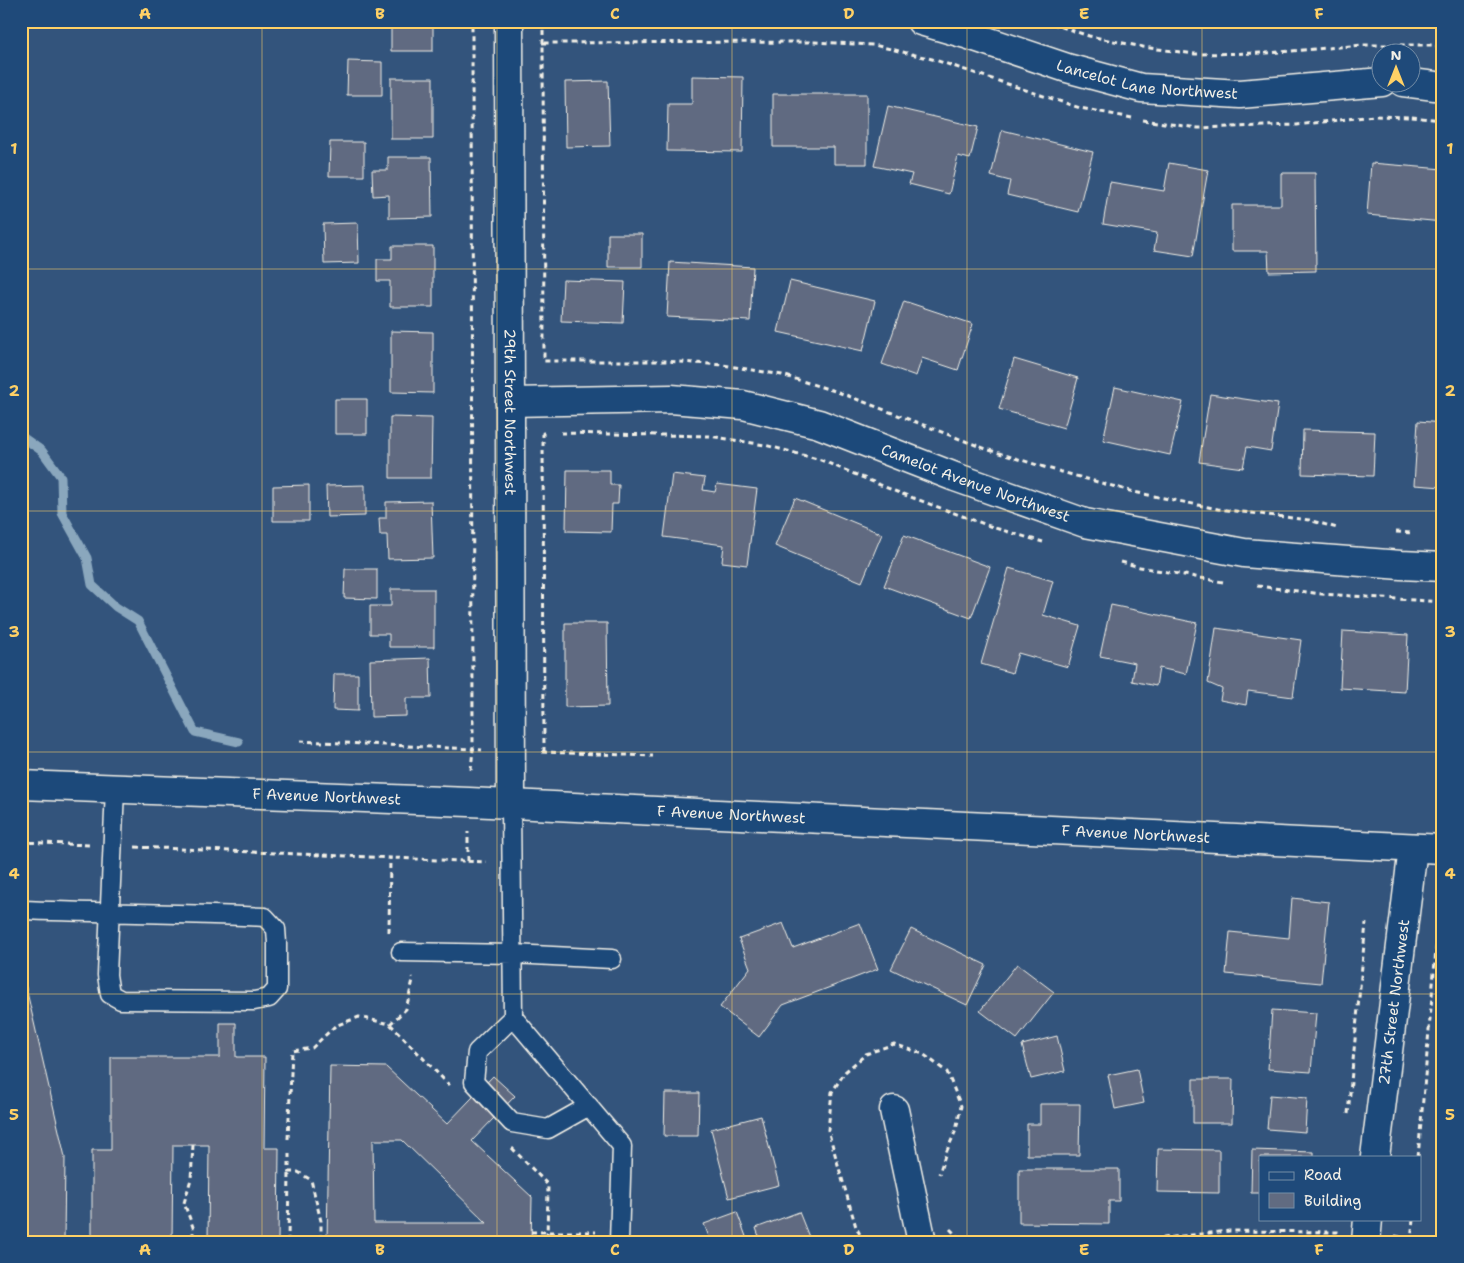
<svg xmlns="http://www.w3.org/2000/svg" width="1464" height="1263" viewBox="0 0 1464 1263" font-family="'Shantell Sans',sans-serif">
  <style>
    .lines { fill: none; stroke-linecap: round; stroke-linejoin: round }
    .stream { stroke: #8aa7bd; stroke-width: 9 }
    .building { fill: #616b81; stroke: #f4f1e8; fill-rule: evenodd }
    .lane-casing { stroke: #f4f1e8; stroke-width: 21 }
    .street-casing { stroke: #f4f1e8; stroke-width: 31 }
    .secondary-casing { stroke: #f4f1e8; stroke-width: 31 }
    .path { stroke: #f4f1e8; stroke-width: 3; stroke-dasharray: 5 4; stroke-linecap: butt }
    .lane { stroke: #1f4a7a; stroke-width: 18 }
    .street { stroke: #1f4a7a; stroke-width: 28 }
    .secondary { stroke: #1f4a7a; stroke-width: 28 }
    .grid { fill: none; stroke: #ffd166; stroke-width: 1; stroke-opacity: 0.55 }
    .labels { text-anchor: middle; stroke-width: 4.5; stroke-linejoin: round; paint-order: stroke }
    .street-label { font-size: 15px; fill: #f4f1e8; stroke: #1f4a7a }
    .neatline { fill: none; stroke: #ffd166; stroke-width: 2 }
    .grid-label { font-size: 16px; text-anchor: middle; font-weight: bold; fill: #ffd166 }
  </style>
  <rect width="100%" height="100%" fill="#33547c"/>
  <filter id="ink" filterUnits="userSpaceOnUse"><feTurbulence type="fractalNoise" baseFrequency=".02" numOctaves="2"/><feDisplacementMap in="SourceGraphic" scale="10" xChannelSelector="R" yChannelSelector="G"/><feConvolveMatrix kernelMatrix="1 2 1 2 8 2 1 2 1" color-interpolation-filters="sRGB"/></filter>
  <g filter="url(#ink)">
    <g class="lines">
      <!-- stream -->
      <path class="stream" d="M 21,436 L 42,451 L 61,477 L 62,513 L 87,558 L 92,585 L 116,607 L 138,621 L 195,732 L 239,742"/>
    </g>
    <!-- building -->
    <path class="building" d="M 391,21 L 433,21 L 433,51 L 391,51 Z
      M 348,61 L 382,62 L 382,95 L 347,95 Z
      M 692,76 L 743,77 L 742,152 L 667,151 L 668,104 L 692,104 Z
      M 391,78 L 433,78 L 433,139 L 391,139 Z
      M 608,81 L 610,146 L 566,147 L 565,82 Z
      M 773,94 L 867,94 L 867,164 L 834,164 L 834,147 L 773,147 Z
      M 888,106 L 978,127 L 970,159 L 958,156 L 949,194 L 909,184 L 912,174 L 874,166 Z
      M 1002,130 L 1093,152 L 1078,212 L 1007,195 L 1010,181 L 991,176 Z
      M 330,142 L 364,142 L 364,176 L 329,176 Z
      M 388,157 L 431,157 L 432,217 L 389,218 L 389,195 L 373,196 L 372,170 L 388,170 Z
      M 1169,163 L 1208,170 L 1193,256 L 1154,250 L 1157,233 L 1103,224 L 1110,182 L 1164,191 Z
      M 1371,163 L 1443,169 L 1443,222 L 1367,215 Z
      M 1281,173 L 1315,173 L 1316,271 L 1269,272 L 1268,251 L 1232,251 L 1232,205 L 1281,205 Z
      M 358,223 L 359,263 L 324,264 L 323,224 Z
      M 608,234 L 642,234 L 642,267 L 608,267 Z
      M 392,246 L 433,246 L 433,307 L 390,307 L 390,281 L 377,281 L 377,259 L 392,259 Z
      M 670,262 L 753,267 L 750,321 L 667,317 Z
      M 563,280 L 625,282 L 623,323 L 561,321 Z
      M 790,281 L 875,301 L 863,351 L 778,332 Z
      M 904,301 L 973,324 L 958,370 L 922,358 L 916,376 L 882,364 Z
      M 391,331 L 433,332 L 433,393 L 391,392 Z
      M 1014,359 L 1078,378 L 1064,428 L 999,409 Z
      M 1115,387 L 1183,402 L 1170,455 L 1103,440 Z
      M 1210,394 L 1278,404 L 1271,451 L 1247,447 L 1243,468 L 1199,462 Z
      M 335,399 L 367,399 L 367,434 L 335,434 Z
      M 390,417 L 432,418 L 431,478 L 390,478 Z
      M 1418,421 L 1443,423 L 1443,487 L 1414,485 Z
      M 1303,430 L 1375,432 L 1373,476 L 1302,474 Z
      M 567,470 L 610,470 L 610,485 L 619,485 L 618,504 L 612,504 L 611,532 L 566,531 Z
      M 672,474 L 705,478 L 703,490 L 715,492 L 717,484 L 757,489 L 747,565 L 722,562 L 724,545 L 664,537 Z
      M 309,485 L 309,521 L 273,521 L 273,486 Z
      M 365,485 L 365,516 L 327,517 L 326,486 Z
      M 795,498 L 882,534 L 862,582 L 775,546 Z
      M 431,501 L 433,558 L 388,559 L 387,535 L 380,535 L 379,518 L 386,518 L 386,502 Z
      M 904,535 L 990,567 L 971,618 L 884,586 Z
      M 1009,568 L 1053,581 L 1043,615 L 1080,626 L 1068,667 L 1018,653 L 1012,673 L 981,664 Z
      M 345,569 L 377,569 L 377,599 L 344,598 Z
      M 391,589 L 434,589 L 434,647 L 389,647 L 389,634 L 370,634 L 370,606 L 391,606 Z
      M 1111,605 L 1197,623 L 1186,674 L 1159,668 L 1156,686 L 1132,681 L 1135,663 L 1100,656 Z
      M 565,623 L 607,623 L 608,706 L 565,707 Z
      M 1216,628 L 1301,640 L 1293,697 L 1248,691 L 1246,705 L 1220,700 L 1222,689 L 1208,683 Z
      M 1343,631 L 1408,635 L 1405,692 L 1340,688 Z
      M 430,658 L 431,698 L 406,698 L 406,716 L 371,717 L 370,660 Z
      M 334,674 L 358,674 L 358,711 L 333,710 Z
      M 1292,898 L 1329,902 L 1321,983 L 1226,974 L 1230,932 L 1289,938 Z
      M 783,923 L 793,948 L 860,923 L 878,969 L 783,1005 L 759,1037 L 720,1007 L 750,968 L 739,939 Z
      M 911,929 L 986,965 L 967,1005 L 891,969 Z
      M 1017,964 L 1054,992 L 1017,1039 L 980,1011 Z
      M 21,978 L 24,979 L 65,1157 L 64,1242 L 21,1242 Z
      M 1272,1010 L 1316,1013 L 1311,1072 L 1268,1069 Z
      M 220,1023 L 236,1023 L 236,1057 L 265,1057 L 264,1148 L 279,1148 L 278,1242 L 208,1242 L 209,1145 L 173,1145 L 172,1242 L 92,1242 L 92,1150 L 111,1150 L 111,1057 L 220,1057 Z
      M 1057,1036 L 1065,1071 L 1031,1079 L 1022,1045 Z
      M 330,1066 L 386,1067 L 447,1124 L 493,1076 L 515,1096 L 472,1141 L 532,1197 L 531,1242 L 327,1242 ZM 373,1140 L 402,1140 L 487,1223 L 374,1223 Z
      M 1137,1069 L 1144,1103 L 1115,1109 L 1108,1075 Z
      M 1193,1079 L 1233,1079 L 1232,1123 L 1193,1123 Z
      M 665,1093 L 699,1093 L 698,1136 L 664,1136 Z
      M 1270,1095 L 1307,1098 L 1305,1132 L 1267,1129 Z
      M 1040,1104 L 1080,1104 L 1079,1155 L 1027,1155 L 1027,1124 L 1040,1124 Z
      M 761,1116 L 779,1185 L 729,1198 L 711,1129 Z
      M 1158,1149 L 1219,1150 L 1219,1193 L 1157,1192 Z
      M 1252,1150 L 1314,1152 L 1314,1157 L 1260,1157 L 1260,1193 L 1251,1193 Z
      M 1019,1169 L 1119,1169 L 1119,1201 L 1109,1201 L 1109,1224 L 1019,1223 Z
      M 737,1212 L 748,1242 L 711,1242 L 704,1224 Z
      M 799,1212 L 811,1242 L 761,1242 L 756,1228 Z"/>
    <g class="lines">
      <defs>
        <path id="lane" d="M 511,804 L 513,1017 L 477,1052 L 474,1082 L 512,1123 L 548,1129 L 589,1106
          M 21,910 C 102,913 184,913 265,917 L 276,929 L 277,943 L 277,989 L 269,998 L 254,1001 L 121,1000 L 110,994 L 107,975 L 115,789
          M 401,952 L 513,954 L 612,959
          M 513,1017 L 622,1146 L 619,1242"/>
        <g id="street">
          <path id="s1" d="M 509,21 L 511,804"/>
          <path id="s2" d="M 921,21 L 966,34 L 1067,68 L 1141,88 L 1240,94 L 1382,82"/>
          <path d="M 1403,82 L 1443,87"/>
          <path id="s3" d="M 510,402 L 671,399 L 743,405 L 819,424 L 955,477 L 1085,523 L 1244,553 L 1401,565 L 1443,567"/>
          <path d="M 894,1110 L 922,1242"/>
          <path id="s4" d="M 1375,1157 L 1413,848"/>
          <path d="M 1366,1242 L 1368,1219"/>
        </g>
        <g id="secondary">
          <path id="s5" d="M 21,785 L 469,802 L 1443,849"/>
        </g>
      </defs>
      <!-- lane casing -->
      <use href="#lane" class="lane-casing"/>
      <!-- street casing -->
      <use href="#street" class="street-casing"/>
      <!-- secondary casing -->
      <use href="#secondary" class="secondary-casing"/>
      <!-- path -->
      <path class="path" d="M 1044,21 L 1089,36 L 1143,47 L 1195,54 L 1267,53 L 1363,45 L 1432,45 L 1443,47
        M 542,43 L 543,43 L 543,29
        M 1132,118 L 1080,108 L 932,59 L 874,45 L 815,42 L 543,43 L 544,361 L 665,361 L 723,365 L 782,375 L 838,392 L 986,449 L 1047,468 L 1134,492 L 1218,509 L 1309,520 L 1337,528
        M 1143,120 L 1198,128 L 1297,125 L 1373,116 L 1411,117 L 1443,120
        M 561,433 L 709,436 L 765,445 L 821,460 L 897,492 L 995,528 L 1043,542
        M 1396,532 L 1412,533
        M 1121,562 L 1140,567 L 1223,582
        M 1257,586 L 1322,594 L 1443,602
        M 300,741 L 473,749 L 472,21
        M 542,752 L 653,756
        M 544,752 L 543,433 L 545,433
        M 471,770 L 473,749 L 482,750
        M 21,842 L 89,845
        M 135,847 L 486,862
        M 468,861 L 468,832
        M 389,932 L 390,858
        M 390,1024 L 406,1009 L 413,980 L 412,977
        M 1348,1114 L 1366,923
        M 288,1139 L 292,1051 L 312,1048 L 335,1026 L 359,1017 L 390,1024 L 449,1085
        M 193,1145 L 191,1179 L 184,1203 L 193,1227 L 193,1242
        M 512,1148 L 548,1185 L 547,1242
        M 289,1153 L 289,1172 L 298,1172 L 311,1180 L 321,1221 L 321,1242
        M 1418,1157 L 1439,915
        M 950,1229 L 961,1240 L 968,1242
        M 531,1232 L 596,1232
        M 1395,1236 L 1411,1238
        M 288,1242 L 289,1172
        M 864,1242 L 856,1227 L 828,1130 L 832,1092 L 845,1072 L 866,1054 L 894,1044 L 923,1054 L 947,1072 L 961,1106 L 956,1130 L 945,1155 L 939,1174
        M 1127,1242 L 1229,1231 L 1337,1232 L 1337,1230
        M 1411,1242 L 1413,1219"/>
      <!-- lane -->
      <use href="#lane" class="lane"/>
      <!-- street -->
      <use href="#street" class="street"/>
      <!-- secondary -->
      <use href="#secondary" class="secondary"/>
    </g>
  </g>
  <!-- grid -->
  <path class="grid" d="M 262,21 L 262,1242M 497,21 L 497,1242M 732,21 L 732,1242M 967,21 L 967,1242M 1202,21 L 1202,1242M 21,269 L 1443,269M 21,511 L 1443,511M 21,752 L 1443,752M 21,994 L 1443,994"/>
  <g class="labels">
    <!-- street labels -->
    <g class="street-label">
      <text dy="5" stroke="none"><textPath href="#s2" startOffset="235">Lancelot Lane Northwest</textPath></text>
      <text dy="5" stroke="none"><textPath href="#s1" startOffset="391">29th Street Northwest</textPath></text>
      <text dy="5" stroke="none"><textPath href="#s3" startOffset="479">Camelot Avenue Northwest</textPath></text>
      <text dy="5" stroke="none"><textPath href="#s5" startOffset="306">F Avenue Northwest</textPath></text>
      <text dy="5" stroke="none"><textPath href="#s5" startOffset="711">F Avenue Northwest</textPath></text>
      <text dy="5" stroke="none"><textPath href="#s5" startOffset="1116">F Avenue Northwest</textPath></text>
      <text dy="5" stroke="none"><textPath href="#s4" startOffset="156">27th Street Northwest</textPath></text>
    </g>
  </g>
  <!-- margin -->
  <rect width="1464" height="1263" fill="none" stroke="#1f4a7a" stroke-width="55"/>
  <!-- legend -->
  <rect x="1259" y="1156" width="162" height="65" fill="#1f4a7a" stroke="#748da6"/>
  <rect x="1269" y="1172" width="25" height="8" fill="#1f4a7a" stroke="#748da6"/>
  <text x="1304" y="1180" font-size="15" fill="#f4f1e8">Road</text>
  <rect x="1269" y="1193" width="25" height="15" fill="#616b81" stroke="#748da6"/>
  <text x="1304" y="1206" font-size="15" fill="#f4f1e8">Building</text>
  <!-- north arrow -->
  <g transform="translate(1396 68)"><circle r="24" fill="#1f4a7a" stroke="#748da6"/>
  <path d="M0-4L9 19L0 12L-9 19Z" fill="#ffd166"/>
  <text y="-8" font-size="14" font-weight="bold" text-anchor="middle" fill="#f4f1e8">N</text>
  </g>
  <rect x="28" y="28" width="1408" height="1208" class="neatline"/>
  <g class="grid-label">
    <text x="145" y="19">A</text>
    <text x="380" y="19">B</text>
    <text x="615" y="19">C</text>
    <text x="849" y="19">D</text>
    <text x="1084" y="19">E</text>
    <text x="1319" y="19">F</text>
    <text x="14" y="154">1</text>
    <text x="1450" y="154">1</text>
    <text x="14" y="396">2</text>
    <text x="1450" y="396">2</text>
    <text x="14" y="637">3</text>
    <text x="1450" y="637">3</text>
    <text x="14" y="879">4</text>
    <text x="1450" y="879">4</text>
    <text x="14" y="1120">5</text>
    <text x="1450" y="1120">5</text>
    <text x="145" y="1255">A</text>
    <text x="380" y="1255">B</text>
    <text x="615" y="1255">C</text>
    <text x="849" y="1255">D</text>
    <text x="1084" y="1255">E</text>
    <text x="1319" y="1255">F</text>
  </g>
</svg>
